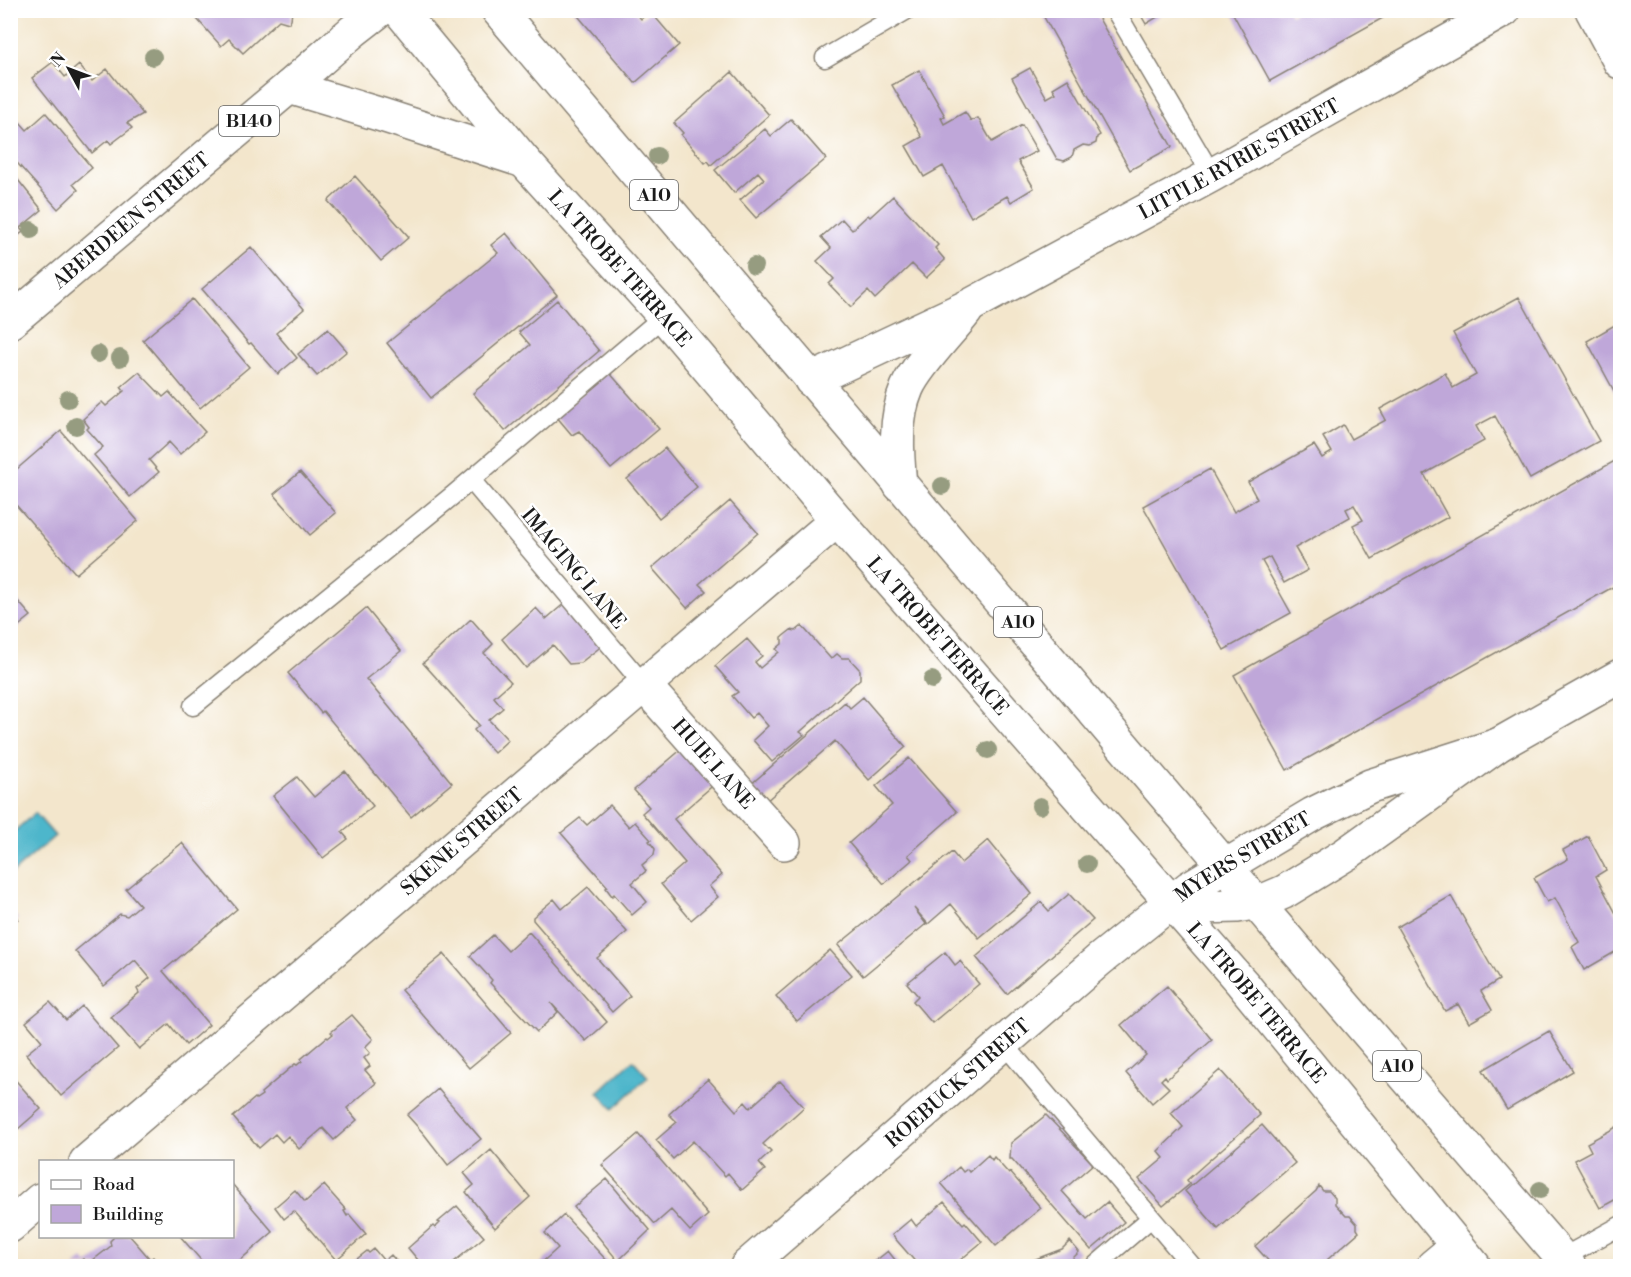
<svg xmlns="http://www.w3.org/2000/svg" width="1631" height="1277" viewBox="0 0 1631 1277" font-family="'Libre Bodoni',serif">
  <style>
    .water { fill: #4db6cb; stroke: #346974; stroke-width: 1.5 }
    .building { fill: #bfa7d9 }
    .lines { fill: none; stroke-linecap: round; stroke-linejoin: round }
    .service-casing { stroke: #888174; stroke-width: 21 }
    .minor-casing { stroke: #888174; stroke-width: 36 }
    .primary-casing { stroke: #888174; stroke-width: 36 }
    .trunk-casing { stroke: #888174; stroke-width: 36 }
    .service { stroke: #fff; stroke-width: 18 }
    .minor { stroke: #fff; stroke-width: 33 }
    .primary { stroke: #fff; stroke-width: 33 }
    .trunk { stroke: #fff; stroke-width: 33 }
    .tree { fill: #969c80 }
    .labels { text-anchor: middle; stroke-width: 5; stroke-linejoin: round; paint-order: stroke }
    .shield { fill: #fff; stroke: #606060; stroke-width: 1.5 }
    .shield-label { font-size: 18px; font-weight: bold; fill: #1c1c1c }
    .street-label { font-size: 20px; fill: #1c1c1c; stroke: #fff }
  </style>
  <rect width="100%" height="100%" fill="#fff"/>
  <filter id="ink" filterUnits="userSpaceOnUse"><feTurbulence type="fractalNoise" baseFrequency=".0167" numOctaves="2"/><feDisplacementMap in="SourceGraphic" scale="12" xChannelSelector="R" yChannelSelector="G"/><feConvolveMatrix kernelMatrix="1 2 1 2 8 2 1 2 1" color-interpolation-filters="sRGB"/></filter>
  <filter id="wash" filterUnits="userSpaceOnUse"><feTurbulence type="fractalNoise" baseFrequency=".008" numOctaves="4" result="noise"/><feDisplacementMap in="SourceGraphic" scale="24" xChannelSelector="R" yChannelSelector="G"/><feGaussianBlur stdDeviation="1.35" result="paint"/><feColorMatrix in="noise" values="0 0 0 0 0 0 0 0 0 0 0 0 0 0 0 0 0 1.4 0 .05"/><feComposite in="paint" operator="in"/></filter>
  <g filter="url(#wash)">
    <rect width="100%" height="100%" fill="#f3e6cc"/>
    <!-- water -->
    <path class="water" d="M 35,813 L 55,836 L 11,874 L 11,834 Z
      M 633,1060 L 648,1077 L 613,1109 L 598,1092 Z"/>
    <g id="blocks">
      <!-- building -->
      <path class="building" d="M 189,10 L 292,10 L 291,20 L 289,23 L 279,20 L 243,53 L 229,39 L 221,46 Z
        M 573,10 L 633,10 L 641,19 L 650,11 L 679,45 L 635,83 Z
        M 1040,10 L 1094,10 L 1172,147 L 1130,170 Z
        M 1138,10 L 1169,10 L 1146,24 Z
        M 1231,10 L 1288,10 L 1291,15 L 1299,10 L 1397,10 L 1270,81 Z
        M 53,62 L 65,77 L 79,65 L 92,81 L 107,69 L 143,114 L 127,123 L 132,128 L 111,144 L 108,140 L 92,153 L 32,78 Z
        M 1030,68 L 1047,98 L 1056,93 L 1053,88 L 1068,79 L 1100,135 L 1097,137 L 1096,143 L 1090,146 L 1083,145 L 1074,150 L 1072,157 L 1064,161 L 1057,159 L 1012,78 Z
        M 919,70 L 945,116 L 941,118 L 944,124 L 965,112 L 971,121 L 978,118 L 992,142 L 1022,125 L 1037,151 L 1018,161 L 1034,188 L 1011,202 L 1007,196 L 971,217 L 943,166 L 924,177 L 906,146 L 922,137 L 892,85 Z
        M 732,72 L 769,115 L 711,165 L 708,161 L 705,163 L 681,135 L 683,133 L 674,123 Z
        M 10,111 L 27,130 L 46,113 L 92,168 L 73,184 L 78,190 L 58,209 L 10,155 Z
        M 791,119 L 826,159 L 756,218 L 740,200 L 764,179 L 758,172 L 734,193 L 715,170 L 765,129 L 771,136 Z
        M 10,170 L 42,210 L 20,228 L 23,232 L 10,241 Z
        M 355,176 L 409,237 L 381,261 L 328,201 Z
        M 893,196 L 938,245 L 935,248 L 945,260 L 926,278 L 912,264 L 875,299 L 868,291 L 851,307 L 829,284 L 834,279 L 817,261 L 831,248 L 821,237 L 842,219 L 852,230 L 868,215 L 870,217 Z
        M 506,233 L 557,295 L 431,398 L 387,343 L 498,253 L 491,245 Z
        M 251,247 L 304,309 L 276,333 L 297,358 L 278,374 L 251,343 L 249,344 L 202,289 Z
        M 1519,297 L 1599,441 L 1530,479 L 1495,416 L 1476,426 L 1484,441 L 1424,474 L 1448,517 L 1372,559 L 1353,525 L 1363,520 L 1354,505 L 1346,509 L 1350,517 L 1295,548 L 1308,570 L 1284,583 L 1270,557 L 1262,561 L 1291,613 L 1224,650 L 1143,506 L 1210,469 L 1234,512 L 1257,499 L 1248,482 L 1314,445 L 1322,458 L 1332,452 L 1323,437 L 1343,425 L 1351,439 L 1386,420 L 1380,409 L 1445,373 L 1453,388 L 1476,375 L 1453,333 Z
        M 192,299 L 249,367 L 200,408 L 143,340 Z
        M 557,300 L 599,351 L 505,431 L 473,393 L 530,345 L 519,332 Z
        M 1620,322 L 1620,402 L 1587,341 Z
        M 328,329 L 347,351 L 317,376 L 298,354 Z
        M 608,371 L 659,429 L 611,469 L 579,431 L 572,435 L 556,416 Z
        M 139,372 L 163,397 L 169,392 L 205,432 L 180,454 L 169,442 L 149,460 L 159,472 L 130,497 L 94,455 L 103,447 L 87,429 L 89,427 L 83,419 L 102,402 L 106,406 L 124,391 L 121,387 Z
        M 61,431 L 138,521 L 76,574 L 10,498 L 10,475 Z
        M 665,448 L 697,487 L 659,518 L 627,479 Z
        M 1620,458 L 1620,583 L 1287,770 L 1234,675 Z
        M 300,472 L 336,513 L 310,535 L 274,494 Z
        M 730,501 L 758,533 L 699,584 L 706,591 L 687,608 L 652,568 Z
        M 10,592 L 31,616 L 10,633 Z
        M 566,602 L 603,645 L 580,663 L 569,664 L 553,645 L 526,668 L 502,639 L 536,608 L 546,619 Z
        M 366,608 L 401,651 L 366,679 L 452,783 L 411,817 L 323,711 L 321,713 L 288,673 Z
        M 471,619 L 493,644 L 484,653 L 511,682 L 494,697 L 503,708 L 489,720 L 508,740 L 494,753 L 474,730 L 479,725 L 423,663 Z
        M 802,626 L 831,659 L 837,654 L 842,658 L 849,658 L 860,670 L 860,679 L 800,732 L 804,735 L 772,762 L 753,740 L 768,726 L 757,713 L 751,718 L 732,696 L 738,692 L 715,666 L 747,639 L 762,656 L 755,662 L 760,668 L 779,652 L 776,649 L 782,644 L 782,637 L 791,630 L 796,631 Z
        M 863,697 L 906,747 L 869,780 L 835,741 L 765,802 L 750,785 L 845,702 L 850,708 Z
        M 683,748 L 717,782 L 674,819 L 722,875 L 709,886 L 718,897 L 691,920 L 661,884 L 685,863 L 642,813 L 649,807 L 634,790 Z
        M 909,758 L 957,812 L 908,855 L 912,860 L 884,884 L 849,843 L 892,805 L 876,786 Z
        M 345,771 L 373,806 L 342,832 L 348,839 L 323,858 L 273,796 L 297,777 L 314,797 Z
        M 610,805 L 629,827 L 635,822 L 651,840 L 649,841 L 655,849 L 654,855 L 642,865 L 646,871 L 632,883 L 647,902 L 632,915 L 614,894 L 612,896 L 606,888 L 608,887 L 561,833 L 580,818 L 587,825 Z
        M 1588,836 L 1606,870 L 1596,876 L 1620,921 L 1620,949 L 1584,970 L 1572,947 L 1579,942 L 1555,898 L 1547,902 L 1534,878 L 1568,859 L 1563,850 Z
        M 988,840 L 1032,894 L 979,938 L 951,904 L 928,924 L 914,908 L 926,924 L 863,976 L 838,945 L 952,852 L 961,863 Z
        M 182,843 L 237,909 L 163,971 L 209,1025 L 186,1045 L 169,1024 L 139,1049 L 111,1017 L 139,993 L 137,989 L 150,978 L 135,960 L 104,986 L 75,951 L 120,914 L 127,916 L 140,905 L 126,889 Z
        M 588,887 L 627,932 L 597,958 L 630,996 L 612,1012 L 533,920 L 533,917 L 554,899 L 562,909 Z
        M 1069,894 L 1093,920 L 1007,994 L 976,957 L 1041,902 L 1049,911 Z
        M 1451,896 L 1499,980 L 1481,991 L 1492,1010 L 1469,1023 L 1458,1004 L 1445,1011 L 1397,927 Z
        M 10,910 L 18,919 L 10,925 Z
        M 529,932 L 607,1022 L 586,1041 L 551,1003 L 558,1012 L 537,1032 L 490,983 L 492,980 L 470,956 L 493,935 L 508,951 Z
        M 830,950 L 852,975 L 797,1021 L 776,996 Z
        M 945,952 L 955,965 L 960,961 L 979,984 L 932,1023 L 913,1001 L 918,996 L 907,983 Z
        M 444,954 L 511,1033 L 469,1068 L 401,990 Z
        M 1167,986 L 1212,1040 L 1167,1079 L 1165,1076 L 1161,1080 L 1169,1088 L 1152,1103 L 1126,1073 L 1146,1055 L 1121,1025 Z
        M 50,1002 L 66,1020 L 82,1006 L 118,1048 L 61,1096 L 26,1054 L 42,1041 L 26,1022 Z
        M 352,1015 L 373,1039 L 365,1047 L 370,1053 L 364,1058 L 370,1066 L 365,1070 L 376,1083 L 347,1108 L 357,1120 L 334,1140 L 323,1128 L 299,1149 L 288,1136 L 282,1142 L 275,1134 L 259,1148 L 233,1117 L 255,1098 L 256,1099 L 262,1095 L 261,1093 L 295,1064 L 297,1065 L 302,1061 L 301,1059 L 327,1037 L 328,1038 L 333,1034 L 331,1032 Z
        M 1549,1031 L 1573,1071 L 1507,1110 L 1483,1070 Z
        M 1220,1070 L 1260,1115 L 1187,1180 L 1190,1184 L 1163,1206 L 1139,1179 L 1164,1158 L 1158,1151 L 1183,1127 L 1171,1113 Z
        M 10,1074 L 41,1109 L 18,1129 L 10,1120 Z
        M 708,1079 L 736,1111 L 745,1102 L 750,1108 L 780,1081 L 804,1107 L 763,1144 L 771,1152 L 759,1163 L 765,1170 L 742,1190 L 728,1173 L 725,1176 L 693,1141 L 673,1159 L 656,1140 L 677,1122 L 669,1114 Z
        M 438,1089 L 481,1139 L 448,1165 L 424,1134 L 407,1115 Z
        M 1046,1115 L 1093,1164 L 1062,1191 L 1087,1219 L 1107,1202 L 1124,1222 L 1091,1250 L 1012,1159 L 1010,1159 L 1011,1143 Z
        M 1262,1125 L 1295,1163 L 1218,1229 L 1185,1191 Z
        M 1620,1125 L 1620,1197 L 1600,1208 L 1574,1160 L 1591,1151 L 1587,1143 Z
        M 638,1134 L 708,1215 L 690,1231 L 671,1210 L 655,1224 L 602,1165 Z
        M 491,1150 L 530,1197 L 495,1228 L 466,1192 L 474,1185 L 464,1173 Z
        M 988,1155 L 992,1160 L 994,1157 L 1009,1174 L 1010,1172 L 1041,1208 L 996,1246 L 941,1183 L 959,1167 L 963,1172 L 967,1169 L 969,1172 Z
        M 607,1179 L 650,1230 L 618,1261 L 574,1207 Z
        M 232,1184 L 273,1232 L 233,1266 L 206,1266 L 180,1236 L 232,1236 Z
        M 324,1185 L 346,1210 L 344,1211 L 347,1216 L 349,1214 L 366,1234 L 336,1260 L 294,1211 L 284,1219 L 275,1207 L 295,1190 L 305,1202 Z
        M 1319,1186 L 1323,1191 L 1329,1191 L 1335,1198 L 1335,1204 L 1346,1216 L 1350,1216 L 1357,1224 L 1357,1229 L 1359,1232 L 1320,1266 L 1273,1266 L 1255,1246 L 1316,1191 Z
        M 944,1202 L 963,1224 L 965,1222 L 982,1242 L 953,1266 L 919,1266 L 892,1235 L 911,1219 L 916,1226 Z
        M 457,1206 L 484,1237 L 449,1266 L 423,1266 L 408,1248 L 433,1226 L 435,1228 L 440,1223 L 438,1222 Z
        M 564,1215 L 612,1266 L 538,1266 L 558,1248 L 545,1233 Z
        M 115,1236 L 130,1236 L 150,1259 L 153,1257 L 156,1261 L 158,1259 L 164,1266 L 74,1266 L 83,1259 L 88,1264 L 111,1246 L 110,1241 Z
        M 1070,1241 L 1079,1252 L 1073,1258 L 1072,1266 L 1024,1266 L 1023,1264 L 1062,1249 Z
        M 374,1249 L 384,1261 L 391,1255 L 401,1266 L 348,1266 L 367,1251 L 369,1253 Z
        M 888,1251 L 900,1266 L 869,1266 Z"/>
    </g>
  </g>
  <g filter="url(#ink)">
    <use href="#blocks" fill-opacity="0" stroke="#888174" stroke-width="1.5"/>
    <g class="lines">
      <defs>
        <path id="service" d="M 1115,10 L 1212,175
          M 825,58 L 907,10
          M 471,480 L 644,685
          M 193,706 L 452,496 L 664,316
          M 1004,1044 L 1192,1266
          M 1562,1258 L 1620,1226
          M 1095,1266 L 1151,1218"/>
        <g id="minor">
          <path d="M 1592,10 L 1620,62"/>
          <path id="s1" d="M 811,380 L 971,305 L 1212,175 L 1504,10"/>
          <path d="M 900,485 C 897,454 894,418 907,388 C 917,365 950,332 966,311"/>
          <path id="s2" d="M 644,685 L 784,843"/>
          <path d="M 1171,901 L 1200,907 L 1237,906 L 1263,901 L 1284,892 L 1346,854 L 1498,745 L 1620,676"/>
          <path id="s3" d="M 86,1162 L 837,520"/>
          <path d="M 10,1226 L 40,1200"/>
          <path id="s4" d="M 747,1266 L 1099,960 L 1189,888 L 1313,814 L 1370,786 L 1498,745"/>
          <path d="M 1433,1266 L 1457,1246"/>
        </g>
        <g id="primary">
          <path d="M 289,87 L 382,115 L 524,161"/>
          <path id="s5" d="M 10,322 L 289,87 L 353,31 L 380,10"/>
        </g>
        <g id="trunk">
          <path id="s6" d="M 399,10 L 524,161 L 664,316 L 837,520 L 1242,983 L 1474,1266"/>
          <path d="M 498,10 L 1293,946 L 1569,1266"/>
        </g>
      </defs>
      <!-- service casing -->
      <use href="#service" class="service-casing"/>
      <!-- minor casing -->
      <use href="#minor" class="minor-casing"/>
      <!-- primary casing -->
      <use href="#primary" class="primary-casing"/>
      <!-- trunk casing -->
      <use href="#trunk" class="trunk-casing"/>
      <!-- service -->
      <use href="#service" class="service"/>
      <!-- minor -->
      <use href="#minor" class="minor"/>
      <!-- primary -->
      <use href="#primary" class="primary"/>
      <!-- trunk -->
      <use href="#trunk" class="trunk"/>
    </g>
    <!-- trees -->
    <g class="tree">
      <circle cx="153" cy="57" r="9"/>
      <circle cx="657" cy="156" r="9"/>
      <circle cx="31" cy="230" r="9"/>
      <circle cx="754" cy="266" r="9"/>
      <circle cx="98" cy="354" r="9"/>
      <circle cx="120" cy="358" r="9"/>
      <circle cx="68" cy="399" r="9"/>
      <circle cx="76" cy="426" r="9"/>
      <circle cx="942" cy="486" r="9"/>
      <circle cx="932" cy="680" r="9"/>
      <circle cx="988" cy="750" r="9"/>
      <circle cx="1040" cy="806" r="9"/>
      <circle cx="1087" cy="864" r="9"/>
      <circle cx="1540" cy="1190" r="9"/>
    </g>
  </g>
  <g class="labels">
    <!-- shield labels -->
    <g class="shield">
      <rect x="219" y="106" width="60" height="30" rx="4.5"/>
      <rect x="630" y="180" width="48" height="30" rx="4.5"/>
      <rect x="994" y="607" width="48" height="30" rx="4.5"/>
      <rect x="1373" y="1051" width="48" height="30" rx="4.5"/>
    </g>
    <g class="shield-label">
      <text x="249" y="127">B140</text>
      <text x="654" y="201">A10</text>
      <text x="1018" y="628">A10</text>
      <text x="1397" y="1072">A10</text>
    </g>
    <!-- street labels -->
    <g class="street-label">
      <text dy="7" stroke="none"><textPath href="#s1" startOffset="482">LITTLE RYRIE STREET</textPath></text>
      <text dy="7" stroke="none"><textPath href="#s5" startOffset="158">ABERDEEN STREET</textPath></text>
      <text dy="7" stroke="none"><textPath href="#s6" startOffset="340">LA TROBE TERRACE</textPath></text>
      <text transform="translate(574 568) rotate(50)" y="7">IMAGING LANE</text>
      <text dy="7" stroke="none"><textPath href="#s6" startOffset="826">LA TROBE TERRACE</textPath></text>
      <text dy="7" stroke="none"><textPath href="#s2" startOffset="105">HUIE LANE</textPath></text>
      <text dy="7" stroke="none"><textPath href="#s3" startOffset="494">SKENE STREET</textPath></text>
      <text dy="7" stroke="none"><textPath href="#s4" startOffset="644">MYERS STREET</textPath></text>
      <text dy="7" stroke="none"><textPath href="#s6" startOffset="1312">LA TROBE TERRACE</textPath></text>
      <text dy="7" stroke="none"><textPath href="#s4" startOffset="279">ROEBUCK STREET</textPath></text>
    </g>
  </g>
  <!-- margin -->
  <rect width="1631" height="1277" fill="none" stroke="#fff" stroke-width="36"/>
  <!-- legend -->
  <rect x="39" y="1160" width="195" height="78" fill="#ffffff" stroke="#a4a4a4" stroke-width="1.5"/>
  <rect x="51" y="1180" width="30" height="9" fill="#ffffff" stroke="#a4a4a4" stroke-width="1.5"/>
  <text x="93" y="1190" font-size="18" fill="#1c1c1c">Road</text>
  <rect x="51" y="1205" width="30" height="18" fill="#bfa7d9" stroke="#a4a4a4" stroke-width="1.5"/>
  <text x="93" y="1220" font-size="18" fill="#1c1c1c">Building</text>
  <!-- north arrow -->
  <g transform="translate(69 69) rotate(311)" stroke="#ffffff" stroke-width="4.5" paint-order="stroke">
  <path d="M0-4.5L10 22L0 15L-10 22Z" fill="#1c1c1c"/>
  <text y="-9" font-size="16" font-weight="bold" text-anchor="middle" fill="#1c1c1c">N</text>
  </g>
</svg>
